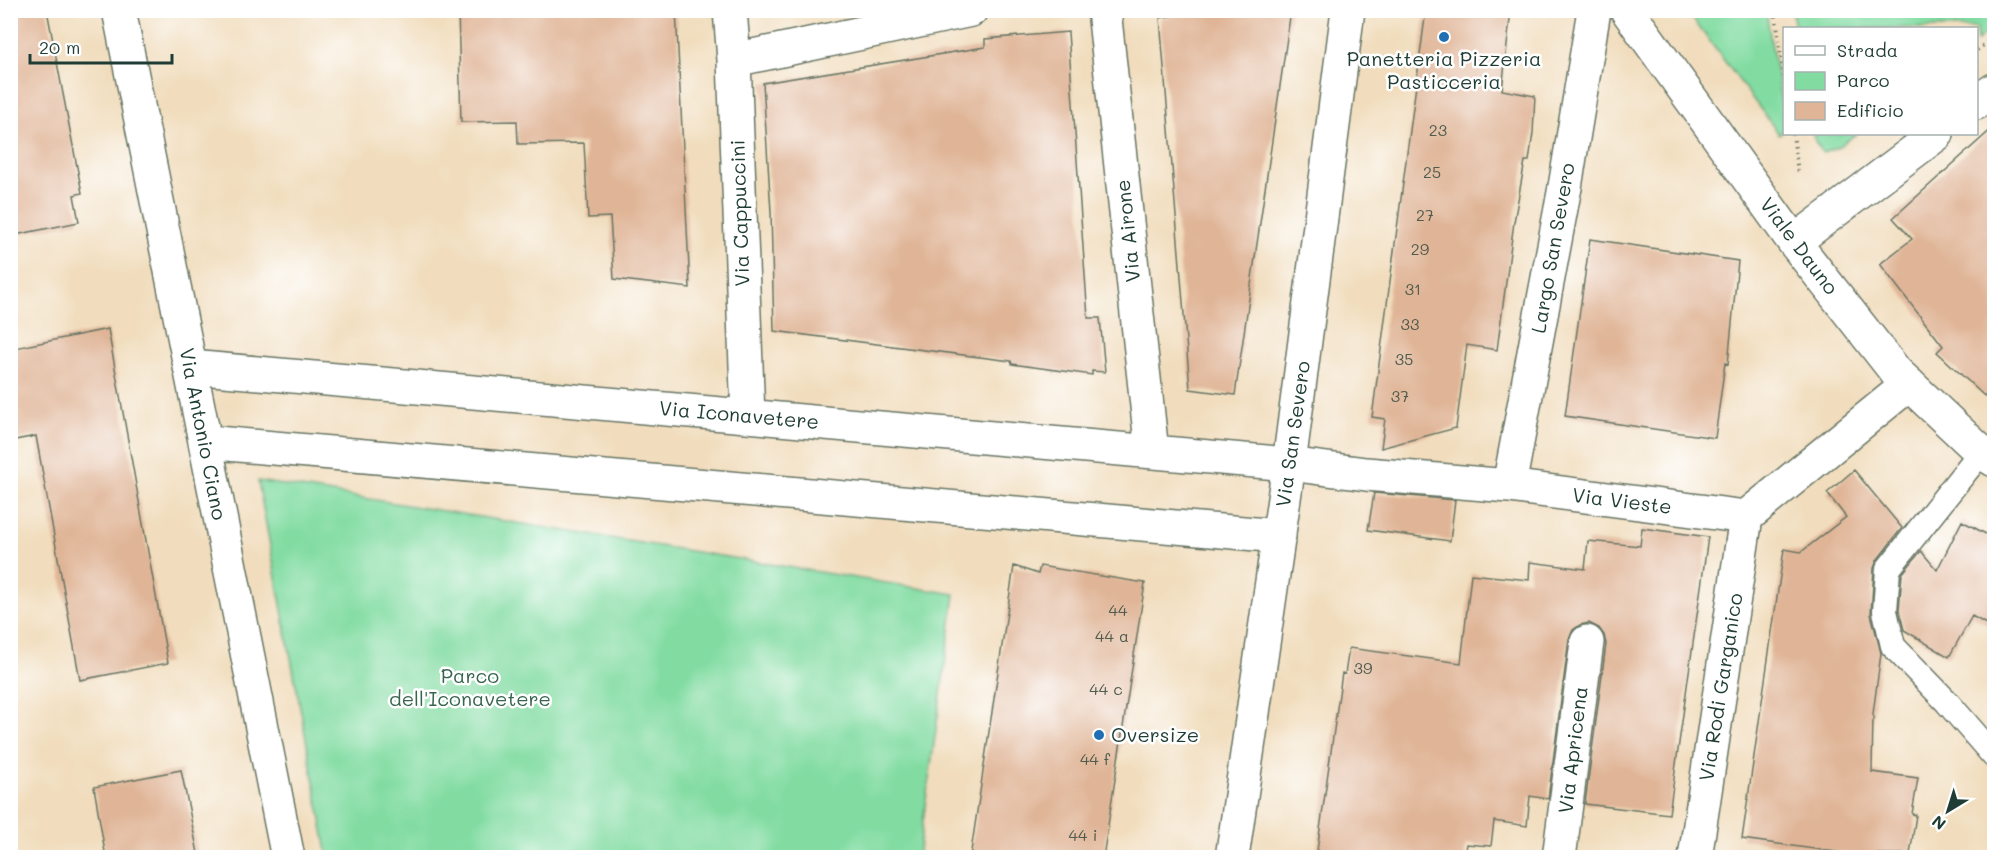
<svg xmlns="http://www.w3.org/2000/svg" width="2005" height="868" viewBox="0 0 2005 868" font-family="Mali,sans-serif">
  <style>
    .green { fill: #82dca2; stroke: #508c6b; stroke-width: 1.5 }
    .building { fill: #e0b597 }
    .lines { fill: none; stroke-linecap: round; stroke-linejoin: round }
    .service-casing { stroke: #687564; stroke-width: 27 }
    .pedestrian-casing { stroke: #687564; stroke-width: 36 }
    .minor-casing { stroke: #687564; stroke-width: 36 }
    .tertiary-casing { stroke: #687564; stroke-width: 36 }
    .path { stroke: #687564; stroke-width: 4; stroke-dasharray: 1.5 4.5; stroke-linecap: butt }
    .service { stroke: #fff; stroke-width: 24 }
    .pedestrian { stroke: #fff; stroke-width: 33 }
    .minor { stroke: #fff; stroke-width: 33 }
    .tertiary { stroke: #fff; stroke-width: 33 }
    .poi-dot { fill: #1f6fb2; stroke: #fff; stroke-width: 2 }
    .labels { text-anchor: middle; stroke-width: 5; stroke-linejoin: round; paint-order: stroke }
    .number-label { font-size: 16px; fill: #4f5b4d }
    .poi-label { font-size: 20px; fill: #1f3d34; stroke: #fff }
    .street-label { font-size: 20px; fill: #1f3d34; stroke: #fff }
    .park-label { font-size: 20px; fill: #386550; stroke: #fff }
  </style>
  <rect width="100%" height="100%" fill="#fff"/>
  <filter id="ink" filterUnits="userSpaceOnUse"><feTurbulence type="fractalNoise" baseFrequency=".0167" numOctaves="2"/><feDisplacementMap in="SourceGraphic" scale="12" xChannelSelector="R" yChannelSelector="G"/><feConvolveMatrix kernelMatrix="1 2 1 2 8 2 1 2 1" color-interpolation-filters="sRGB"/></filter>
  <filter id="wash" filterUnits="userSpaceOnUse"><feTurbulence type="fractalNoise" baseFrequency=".008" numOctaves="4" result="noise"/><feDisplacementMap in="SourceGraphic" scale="24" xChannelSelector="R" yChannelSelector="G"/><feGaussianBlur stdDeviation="1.35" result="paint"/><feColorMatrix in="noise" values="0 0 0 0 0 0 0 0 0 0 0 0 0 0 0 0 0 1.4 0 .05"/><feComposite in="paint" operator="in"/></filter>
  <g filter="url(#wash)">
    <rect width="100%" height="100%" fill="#f1ddbd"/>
    <!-- green -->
    <path class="green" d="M 1687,11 L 1766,11 L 1784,118 L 1784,130 L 1779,134 Z
      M 1792,11 L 1994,11 L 1994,27 L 1977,41 L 1976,28 L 1795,28 Z
      M 1813,134 L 1856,134 L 1838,147 L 1823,153 L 1815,141 Z
      M 258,481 L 955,594 L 918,857 L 328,857 Z"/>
    <g id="blocks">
      <!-- building -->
      <path class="building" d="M 10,10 L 47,10 L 82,193 L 74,195 L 79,222 L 10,236 Z
        M 458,10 L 676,10 L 690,288 L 614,279 L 610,217 L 588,218 L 584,143 L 518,144 L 517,121 L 461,122 Z
        M 1201,10 L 1291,10 L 1235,395 L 1190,389 L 1160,18 Z
        M 1426,10 L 1511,10 L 1502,90 L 1535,96 L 1533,133 L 1529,161 L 1525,161 L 1514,222 L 1497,350 L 1467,345 L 1456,428 L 1381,448 L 1385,419 L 1372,417 Z
        M 1068,32 L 1088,318 L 1100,318 L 1105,372 L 1092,371 L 1092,375 L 1012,364 L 1011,361 L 774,331 L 771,212 L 763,83 L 985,47 L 985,39 Z
        M 1995,126 L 1995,406 L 1937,352 L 1943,346 L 1880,264 L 1912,239 L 1893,218 Z
        M 1590,239 L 1738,261 L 1728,364 L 1725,363 L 1715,438 L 1565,416 Z
        M 108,329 L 168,663 L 80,680 L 36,436 L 10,441 L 10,349 Z
        M 1854,470 L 1902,528 L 1877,560 L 1874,568 L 1871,614 L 1881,653 L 1873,714 L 1872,772 L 1918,778 L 1912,814 L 1916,815 L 1910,854 L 1873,854 L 1872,857 L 1742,839 L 1784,549 L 1801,552 L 1846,517 L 1827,493 Z
        M 1374,493 L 1455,500 L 1450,541 L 1368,530 Z
        M 1962,521 L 1995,539 L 1995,629 L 1972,616 L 1949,657 L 1904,630 L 1899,610 L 1902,574 L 1921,551 L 1937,570 Z
        M 1642,528 L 1708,537 L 1669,814 L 1585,804 L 1606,644 L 1604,635 L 1599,628 L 1589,623 L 1580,625 L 1573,630 L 1569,639 L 1548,799 L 1530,796 L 1527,826 L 1494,821 L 1491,846 L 1466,844 L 1464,858 L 1316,858 L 1342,673 L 1345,674 L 1349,648 L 1461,663 L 1471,574 L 1529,580 L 1530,562 L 1585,569 L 1588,541 L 1640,546 Z
        M 1014,566 L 1038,574 L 1040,566 L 1145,583 L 1103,858 L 970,858 Z
        M 181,770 L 199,858 L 106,858 L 94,787 Z"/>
    </g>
  </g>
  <g filter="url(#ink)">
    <use href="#blocks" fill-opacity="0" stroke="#687564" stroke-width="1.5"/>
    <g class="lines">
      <defs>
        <path id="service" d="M 1981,452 L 1888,569 L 1885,611 L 1893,646 L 1947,702 L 1994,756"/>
        <path id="pedestrian" d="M 1565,187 L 1594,10
          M 1559,858 L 1587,642"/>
        <path id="minor" d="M 119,10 L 288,858
          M 730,10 L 734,60 L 748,416
          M 1104,10 L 1152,452
          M 1627,10 L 1794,242 L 1896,372 L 1981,452 L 1994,460
          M 734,60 L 971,10
          M 1976,103 L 1994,90
          M 1794,242 L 1937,134
          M 190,367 L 1289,464 L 1366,474 L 1509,486 L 1746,517 L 1909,384
          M 205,442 L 1279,536
          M 1509,486 L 1565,187
          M 1695,858 L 1746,517"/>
        <path id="tertiary" d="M 1232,858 L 1289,464 L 1348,10"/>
      </defs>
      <!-- service casing -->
      <use href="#service" class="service-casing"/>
      <!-- pedestrian casing -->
      <use href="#pedestrian" class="pedestrian-casing"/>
      <!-- minor casing -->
      <use href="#minor" class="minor-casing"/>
      <!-- tertiary casing -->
      <use href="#tertiary" class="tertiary-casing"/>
      <!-- path -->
      <path class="path" d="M 1775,10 L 1784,77
        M 1977,50 L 1994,37
        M 1793,134 L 1798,173"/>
      <!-- service -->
      <use href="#service" class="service"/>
      <!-- pedestrian -->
      <use href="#pedestrian" class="pedestrian"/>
      <!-- minor -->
      <use href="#minor" class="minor"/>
      <!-- tertiary -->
      <use href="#tertiary" class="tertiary"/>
    </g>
  </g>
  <!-- markers -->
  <g class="poi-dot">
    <circle cx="1444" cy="37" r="6"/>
    <circle cx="1099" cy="735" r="6"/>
  </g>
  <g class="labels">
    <!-- number labels -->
    <g class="number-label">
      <text x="1438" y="136">23</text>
      <text x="1432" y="178">25</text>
      <text x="1425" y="221">27</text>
      <text x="1420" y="255">29</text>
      <text x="1413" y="295">31</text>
      <text x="1410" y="330">33</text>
      <text x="1404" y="365">35</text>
      <text x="1400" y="402">37</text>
      <text x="1118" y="616">44</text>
      <text x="1112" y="642">44 a</text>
      <text x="1363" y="674">39</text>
      <text x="1106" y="695">44 c</text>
      <text x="1095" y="765">44 f</text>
      <text x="1083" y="841">44 i</text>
    </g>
    <!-- poi labels -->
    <g class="poi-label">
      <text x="1444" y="66">Panetteria Pizzeria<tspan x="1444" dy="23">Pasticceria</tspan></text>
      <text x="1111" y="742" text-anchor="start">Oversize</text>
    </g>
    <!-- street labels -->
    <g class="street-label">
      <text transform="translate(740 213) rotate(-92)" y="7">Via Cappuccini</text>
      <text transform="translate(1128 231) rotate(-96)" y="7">Via Airone</text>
      <text transform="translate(1799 246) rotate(53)" y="7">Viale Dauno</text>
      <text transform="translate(1553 248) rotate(-80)" y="7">Largo San Severo</text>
      <text transform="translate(739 415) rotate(5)" y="7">Via Iconavetere</text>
      <text transform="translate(203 434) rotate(79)" y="7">Via Antonio Ciano</text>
      <text transform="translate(1293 434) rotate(-82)" y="7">Via San Severo</text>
      <text transform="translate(1622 501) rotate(7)" y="7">Via Vieste</text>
      <text transform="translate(1721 687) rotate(-81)" y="7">Via Rodi Garganico</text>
      <text transform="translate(1573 750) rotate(-83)" y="7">Via Apricena</text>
    </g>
    <!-- park labels -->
    <g class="park-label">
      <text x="470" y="683">Parco<tspan x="470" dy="23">dell'Iconavetere</tspan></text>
    </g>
  </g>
  <!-- margin -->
  <rect width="2005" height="868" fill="none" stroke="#fff" stroke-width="36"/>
  <!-- legend -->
  <rect x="1783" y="27" width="195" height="108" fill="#ffffff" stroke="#a5b1ae" stroke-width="1.5"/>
  <rect x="1795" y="46" width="30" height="9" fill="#ffffff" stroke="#a5b1ae" stroke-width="1.5"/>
  <text x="1837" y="57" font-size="18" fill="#1f3d34">Strada</text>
  <rect x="1795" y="72" width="30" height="18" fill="#82dca2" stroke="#a5b1ae" stroke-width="1.5"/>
  <text x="1837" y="87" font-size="18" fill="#1f3d34">Parco</text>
  <rect x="1795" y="102" width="30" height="18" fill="#e0b597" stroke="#a5b1ae" stroke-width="1.5"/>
  <text x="1837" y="117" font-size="18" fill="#1f3d34">Edificio</text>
  <!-- north arrow -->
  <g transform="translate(1948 811) rotate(218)" stroke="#ffffff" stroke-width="4.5" paint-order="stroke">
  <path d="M0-4.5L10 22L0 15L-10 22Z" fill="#1f3d34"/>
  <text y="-9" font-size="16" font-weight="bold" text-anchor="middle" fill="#1f3d34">N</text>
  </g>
  <!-- scale -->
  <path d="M30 54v9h142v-9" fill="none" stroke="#1f3d34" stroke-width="3"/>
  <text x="39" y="54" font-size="18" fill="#1f3d34" stroke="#ffffff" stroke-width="4.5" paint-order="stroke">20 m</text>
</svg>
